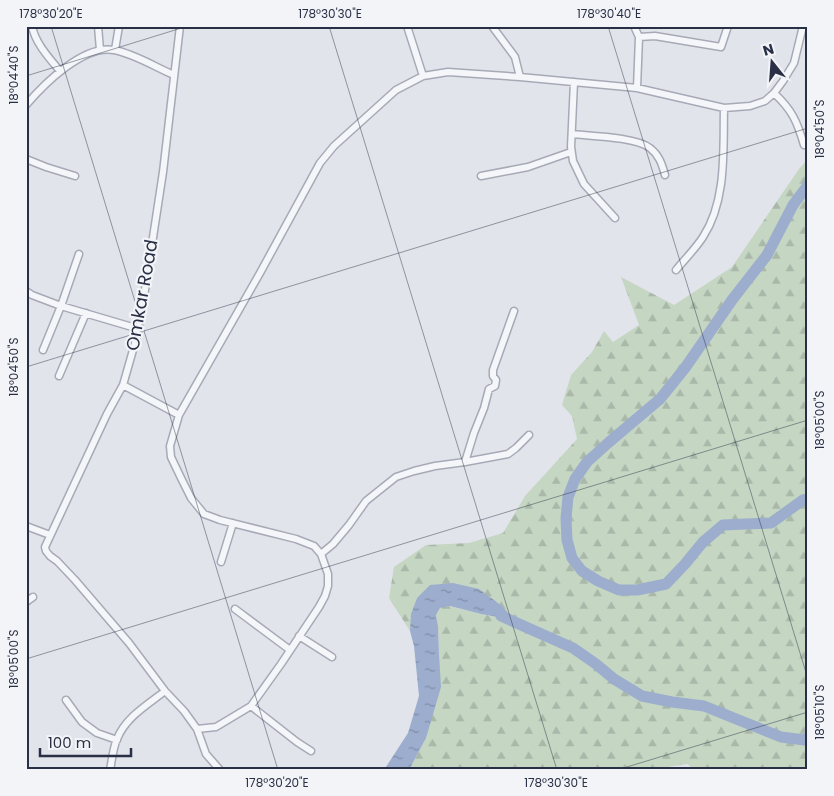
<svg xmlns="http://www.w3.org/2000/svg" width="834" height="796" viewBox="0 0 834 796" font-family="Poppins,sans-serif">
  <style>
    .forest { fill: url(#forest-firs) }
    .water { fill: url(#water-ripples) }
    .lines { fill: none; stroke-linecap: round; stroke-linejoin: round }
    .river { stroke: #9cadcd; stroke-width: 11 }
    .minor-casing { stroke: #a7aab6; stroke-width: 9 }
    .minor { stroke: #f5f6f9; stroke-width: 6 }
    .ticks { fill: none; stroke: #292f44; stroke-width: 1; stroke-opacity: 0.45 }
    .labels { text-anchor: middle; stroke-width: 4.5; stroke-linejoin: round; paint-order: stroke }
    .street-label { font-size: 18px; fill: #292f44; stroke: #f2f4f8 }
    .neatline { fill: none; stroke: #292f44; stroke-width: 2 }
    .ticks-label { font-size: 12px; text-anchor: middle; fill: #292f44 }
  </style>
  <defs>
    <pattern id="forest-firs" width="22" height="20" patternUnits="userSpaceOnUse" patternTransform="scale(1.25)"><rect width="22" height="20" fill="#c5d6c3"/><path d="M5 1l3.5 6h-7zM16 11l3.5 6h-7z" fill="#a9b8a9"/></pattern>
    <pattern id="water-ripples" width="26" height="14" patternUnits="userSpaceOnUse" patternTransform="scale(1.25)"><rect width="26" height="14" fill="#9cadcd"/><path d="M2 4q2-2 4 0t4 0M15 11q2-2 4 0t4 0" fill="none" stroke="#7f8da8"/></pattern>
  </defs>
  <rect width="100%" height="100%" fill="#e2e4eb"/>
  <!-- forest -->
  <path class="forest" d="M 808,159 L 808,766 L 800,770 L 693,770 L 688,764 L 646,770 L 409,770 L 426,738 L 439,655 L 438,626 L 436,615 L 440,608 L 449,606 L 481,614 L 513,620 L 417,598 L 410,631 L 389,598 L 394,567 L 426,545 L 469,543 L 503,533 L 525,496 L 577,439 L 572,416 L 562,405 L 571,375 L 592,352 L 604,331 L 613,342 L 639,325 L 621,277 L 674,305 L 732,267 L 799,169 Z"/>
  <!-- water -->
  <path class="water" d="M 453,583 L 479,589 L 502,606 L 514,620 L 481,614 L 450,606 L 440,608 L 436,615 L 438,626 L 439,655 L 441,687 L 426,738 L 409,770 L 384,770 L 408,733 L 419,696 L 414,646 L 410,631 L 411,614 L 417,598 L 430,585 Z"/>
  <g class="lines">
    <!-- river -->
    <path class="river" d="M 808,185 L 793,205 L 767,255 L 732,300 L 685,368 L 660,399 L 608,443 L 587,462 L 575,479 L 568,497 L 566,518 L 567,540 L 572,558 L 582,571 L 598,581 L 619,590 L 637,590 L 666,584 L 685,564 L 703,542 L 723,525 L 771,523 L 803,500 L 808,499
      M 501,616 L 573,648 L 596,664 L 614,679 L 642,696 L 672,702 L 704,706 L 781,737 L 804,740 L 808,738"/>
    <defs>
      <path id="minor" d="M 32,26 C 35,43 50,59 60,71
        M 98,26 L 100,50
        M 180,26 L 163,172 L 139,329 L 123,385 L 107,414 L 45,547 L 46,551 L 50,556 L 57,561 L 75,580 L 129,643 L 165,691 L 184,711 L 197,729 L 206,754 L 220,770
        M 407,26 L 423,76
        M 492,26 L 515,57 L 520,77
        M 634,26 L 639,37 L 637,88
        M 639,37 L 655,36 L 721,47 L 728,26
        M 115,50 L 119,26
        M 574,82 L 571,147 L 573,161 L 584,184 L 615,218
        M 774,93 C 792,110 797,121 804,145
        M 26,105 C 44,84 84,44 114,50 C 135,54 155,67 174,75
        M 572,134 C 590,136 636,137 650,148 C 659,155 662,164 665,175
        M 26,159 L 46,167 L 75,176
        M 481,176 L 528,167 L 571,152
        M 676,270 C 685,259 696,248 703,237 C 727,200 723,150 724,108
        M 26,291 L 32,295 L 61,306 L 139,329
        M 43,350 L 61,306 L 79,254
        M 59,376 L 86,313
        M 123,385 L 179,415
        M 465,462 L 508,454 L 516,448 L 529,435
        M 26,526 L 50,535
        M 321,554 L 333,544 L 349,525 L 366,501 L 396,477 L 414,471 L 435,466 L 465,462 L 474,433 L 484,408 L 489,389 L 495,386 L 496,380 L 493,376 L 493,370 L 514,311
        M 221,562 L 233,523
        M 26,602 L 33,597
        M 235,609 L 290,650
        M 299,636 L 332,657
        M 66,700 L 82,722 L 97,733 L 117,740
        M 251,706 L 297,742 L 311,751
        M 197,729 L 216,727 L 251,706 L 281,664 L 319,607 L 325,596 L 328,586 L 328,574 L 321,554 L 314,546 L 296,539 L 220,520 L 204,514 L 191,498 L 181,478 L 171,457 L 170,446 L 179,415 L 260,273 L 320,163 L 334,146 L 396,90 L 423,76 L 448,72 L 520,77 L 637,88 L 724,108 L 750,106 L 765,101 L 774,93 L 783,81 L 794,63 L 803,26
        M 110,770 C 112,760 113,748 117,739 C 126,717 147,705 165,691"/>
    </defs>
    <!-- minor casing -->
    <use href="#minor" class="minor-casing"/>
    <!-- minor -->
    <use href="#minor" class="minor"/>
  </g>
  <!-- ticks -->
  <path class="ticks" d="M 51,26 L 278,770M 329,26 L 557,770M 608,26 L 808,679M 26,76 L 188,26M 26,367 L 808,128M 26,659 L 808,420M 617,770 L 808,712"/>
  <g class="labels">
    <!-- street labels -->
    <g class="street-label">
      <text transform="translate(142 295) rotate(-80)" y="6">Omkar Road</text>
    </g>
  </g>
  <!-- border -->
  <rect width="834" height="796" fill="none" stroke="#f2f4f8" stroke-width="55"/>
  <!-- north arrow -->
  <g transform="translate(772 62) rotate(343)" stroke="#f2f4f8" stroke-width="4" paint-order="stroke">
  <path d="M0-4L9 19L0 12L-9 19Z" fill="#292f44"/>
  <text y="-8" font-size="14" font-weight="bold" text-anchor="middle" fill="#292f44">N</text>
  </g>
  <!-- scale -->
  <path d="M40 748v8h91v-8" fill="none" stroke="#292f44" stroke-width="2.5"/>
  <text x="48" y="748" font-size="15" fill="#292f44" stroke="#f2f4f8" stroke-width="4" paint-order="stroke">100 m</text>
  <rect x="28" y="28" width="778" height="740" class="neatline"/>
  <g class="ticks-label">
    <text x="51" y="18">178°30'20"E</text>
    <text x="330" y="18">178°30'30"E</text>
    <text x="609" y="18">178°30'40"E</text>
    <text transform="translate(14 75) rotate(-90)" y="4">18°04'40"S</text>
    <text transform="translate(820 129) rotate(-90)" y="4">18°04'50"S</text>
    <text transform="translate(14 367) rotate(-90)" y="4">18°04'50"S</text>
    <text transform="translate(820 420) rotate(-90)" y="4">18°05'00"S</text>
    <text transform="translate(14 659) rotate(-90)" y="4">18°05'00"S</text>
    <text transform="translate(820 712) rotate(-90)" y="4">18°05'10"S</text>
    <text x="277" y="787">178°30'20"E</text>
    <text x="556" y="787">178°30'30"E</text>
  </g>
</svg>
